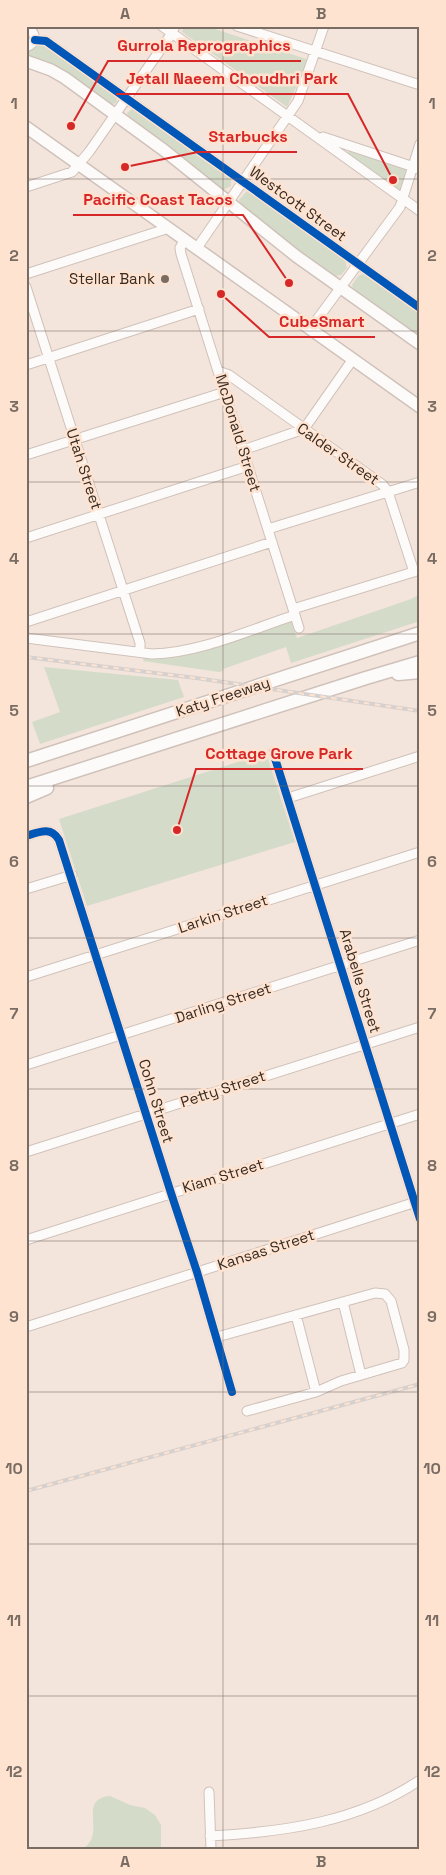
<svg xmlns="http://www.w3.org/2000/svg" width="446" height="1875" viewBox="0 0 446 1875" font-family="'Space Grotesk',sans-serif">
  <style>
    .green { fill: #d4dcc9 }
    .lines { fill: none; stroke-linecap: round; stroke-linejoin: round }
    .minor-casing { stroke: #cfc2ba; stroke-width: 11 }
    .major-casing { stroke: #cfc2ba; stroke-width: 14 }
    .highway-casing { stroke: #cfc2ba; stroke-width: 15 }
    .minor { stroke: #fdfbfa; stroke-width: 9 }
    .major { stroke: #fdfbfa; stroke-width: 11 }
    .highway { stroke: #fdfbfa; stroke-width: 12 }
    .rail-casing { stroke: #d6d1ce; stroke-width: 4 }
    .rail { stroke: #ffe3d1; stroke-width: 2; stroke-dasharray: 5.5; stroke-linecap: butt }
    .cycleway-casing { stroke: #ffe3d1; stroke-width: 11 }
    .cycleway { stroke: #0057b8; stroke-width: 8 }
    .grid { fill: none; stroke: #796c63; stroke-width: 1; stroke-opacity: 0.55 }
    .poi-dot { fill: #796c63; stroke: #ffe3d1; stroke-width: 2 }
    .labels { text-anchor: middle; stroke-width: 5; stroke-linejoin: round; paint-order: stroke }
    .street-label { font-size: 15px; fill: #372b22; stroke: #ffe3d1 }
    .poi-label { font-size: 15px; fill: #372b22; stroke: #ffe3d1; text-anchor: end }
    .leader { fill: none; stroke: #d62828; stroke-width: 2 }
    .callout-dot { fill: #d62828; stroke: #ffe3d1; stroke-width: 2 }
    .callout-label { font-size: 16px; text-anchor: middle; font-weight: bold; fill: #d62828; stroke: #ffe3d1; stroke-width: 5; stroke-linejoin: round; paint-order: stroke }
    .neatline { fill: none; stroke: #796c63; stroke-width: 2 }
    .grid-label { font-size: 16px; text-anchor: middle; font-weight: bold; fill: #796c63 }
  </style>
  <rect width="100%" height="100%" fill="#f4e5dc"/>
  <!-- green -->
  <path class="green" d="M 184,26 L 206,26 L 309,60 L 287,107 L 182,32 Z
    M 40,45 L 45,46 L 116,97 L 117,102 L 112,105 L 76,79 L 26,57 L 26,50 Z
    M 132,109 L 231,179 L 231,186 L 223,190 L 171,147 L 129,118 L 127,113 Z
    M 348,151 L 405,168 L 407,171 L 401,190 L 398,192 L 347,154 Z
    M 246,192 L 249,192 L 345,261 L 347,268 L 341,275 L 334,276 L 241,206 L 239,200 Z
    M 363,274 L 420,314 L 420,337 L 354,291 L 352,285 L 358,276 Z
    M 420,594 L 420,621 L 291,663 L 286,647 L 223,669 L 223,671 L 219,672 L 143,661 L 144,656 L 201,650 L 291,621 L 297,638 L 411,599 Z
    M 44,667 L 178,680 L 184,697 L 40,744 L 32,722 L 60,712 Z
    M 266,753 L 295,842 L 87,906 L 59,819 Z
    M 110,1796 L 130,1805 L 145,1808 L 155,1815 L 161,1825 L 161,1849 L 82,1849 C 108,1835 76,1799 110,1796 Z"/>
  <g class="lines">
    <defs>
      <path id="minor" d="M 162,26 L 420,211
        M 237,26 L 420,85
        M 26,28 C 37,32 37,43 26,47
        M 35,40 L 46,41 L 420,308
        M 323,137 L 420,169
        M 26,187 L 72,172 L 89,152 L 172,33 L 175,26
        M 185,239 L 180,248 L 181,254 L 299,628
        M 197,248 L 298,101 L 324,26
        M 26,274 L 169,228
        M 26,287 L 140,643 L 140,652
        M 310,329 L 400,207 L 420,144
        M 26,365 L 199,309
        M 218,371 L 229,375 L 383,485 L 388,492 L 414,572
        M 243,450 L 304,429 L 353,359
        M 26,455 L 225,392
        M 268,529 L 420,482
        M 26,538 L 248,466
        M 293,609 L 420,570
        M 26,622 L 272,542
        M 26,638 L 152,654 C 199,653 250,630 295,615
        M 273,752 L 420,1219
        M 288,798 L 420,756
        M 26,836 C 39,832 51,826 59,840 L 171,1193 L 197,1272 L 232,1392
        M 26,889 L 72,875
        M 26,977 L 420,852
        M 26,1065 L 420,940
        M 26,1152 L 420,1027
        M 26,1240 L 420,1114
        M 343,1302 L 361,1375
        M 296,1315 L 316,1392
        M 26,1327 L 419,1201
        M 217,1337 L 375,1293 L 385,1294 L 391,1301 L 404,1350 L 404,1360 L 402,1363 L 341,1381 L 316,1392 L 247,1411
        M 209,1792 L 211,1849
        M 210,1836 C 284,1832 358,1822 420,1780"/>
      <path id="major" d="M 26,61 L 51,70 L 65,78 L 165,151 L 296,256 L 420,344
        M 26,127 L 420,407"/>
      <path id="highway" d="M 398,674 L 420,672
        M 26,761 L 420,633
        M 26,787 L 366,678 L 420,662
        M 26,797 L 47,788"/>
    </defs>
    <!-- minor casing -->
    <use href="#minor" class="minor-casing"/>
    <!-- major casing -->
    <use href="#major" class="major-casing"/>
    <!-- highway casing -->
    <use href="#highway" class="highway-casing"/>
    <!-- minor -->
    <use href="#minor" class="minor"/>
    <!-- major -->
    <use href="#major" class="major"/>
    <!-- highway -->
    <use href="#highway" class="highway"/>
    <defs>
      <path id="rail" d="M 26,657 L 196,678 L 420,711
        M 26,1491 L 420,1384"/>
    </defs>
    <!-- rail casing -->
    <use href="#rail" class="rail-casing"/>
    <!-- rail -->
    <use href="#rail" class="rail"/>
    <defs>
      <path id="cycleway" d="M 35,40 L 46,41 L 420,308
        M 273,752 L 420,1219
        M 26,836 C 39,832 51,826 59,840 L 171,1193 L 197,1272 L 232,1392"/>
    </defs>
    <!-- cycleway casing -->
    <use href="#cycleway" class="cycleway-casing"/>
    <!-- cycleway -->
    <use href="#cycleway" class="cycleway"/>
  </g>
  <!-- grid -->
  <path class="grid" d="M 223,26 L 223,1849M 26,179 L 420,179M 26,331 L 420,331M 26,482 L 420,482M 26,634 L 420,634M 26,786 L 420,786M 26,938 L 420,938M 26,1089 L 420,1089M 26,1241 L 420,1241M 26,1392 L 420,1392M 26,1544 L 420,1544M 26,1696 L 420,1696"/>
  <!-- markers -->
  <circle class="poi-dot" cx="165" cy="279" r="5"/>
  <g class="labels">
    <!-- street labels -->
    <g class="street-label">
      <text transform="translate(298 204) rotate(36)" y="5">Westcott Street</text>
      <text transform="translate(238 433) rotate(73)" y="5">McDonald Street</text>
      <text transform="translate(338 454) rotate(35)" y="5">Calder Street</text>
      <text transform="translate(84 469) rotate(72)" y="5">Utah Street</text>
      <text transform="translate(223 697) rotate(-18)" y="5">Katy Freeway</text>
      <text transform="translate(223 914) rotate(-18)" y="5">Larkin Street</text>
      <text transform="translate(360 981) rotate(73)" y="5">Arabelle Street</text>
      <text transform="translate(223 1003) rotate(-18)" y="5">Darling Street</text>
      <text transform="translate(223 1089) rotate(-18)" y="5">Petty Street</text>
      <text transform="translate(156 1101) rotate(73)" y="5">Cohn Street</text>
      <text transform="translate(223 1176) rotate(-17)" y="5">Kiam Street</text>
      <text transform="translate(266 1250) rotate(-18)" y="5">Kansas Street</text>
    </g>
    <!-- poi labels -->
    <g class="poi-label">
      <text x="155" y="284">Stellar Bank</text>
    </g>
  </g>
  <!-- callouts -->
  <path class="leader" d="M71 126L108 61H301M393 180L348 94H116M125 167L198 152H297M289 283L243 215H73M221 294L269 337H375M177 830L196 769H363"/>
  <g class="callout-dot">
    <circle cx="71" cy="126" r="5"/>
    <circle cx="393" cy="180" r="5"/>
    <circle cx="125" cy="167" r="5"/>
    <circle cx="289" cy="283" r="5"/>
    <circle cx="221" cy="294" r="5"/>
    <circle cx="177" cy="830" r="5"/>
  </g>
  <g class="callout-label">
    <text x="204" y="51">Gurrola Reprographics</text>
    <text x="232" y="84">Jetall Naeem Choudhri Park</text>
    <text x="248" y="142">Starbucks</text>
    <text x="158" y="205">Pacific Coast Tacos</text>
    <text x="322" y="327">CubeSmart</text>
    <text x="279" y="759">Cottage Grove Park</text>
  </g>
  <!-- border -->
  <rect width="446" height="1875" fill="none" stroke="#ffe3d1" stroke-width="55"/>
  <rect x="28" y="28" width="390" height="1820" class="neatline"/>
  <g class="grid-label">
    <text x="125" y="19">A</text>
    <text x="321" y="19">B</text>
    <text x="14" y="109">1</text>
    <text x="432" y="109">1</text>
    <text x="14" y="261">2</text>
    <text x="432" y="261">2</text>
    <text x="14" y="412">3</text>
    <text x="432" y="412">3</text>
    <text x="14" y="564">4</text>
    <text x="432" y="564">4</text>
    <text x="14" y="716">5</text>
    <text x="432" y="716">5</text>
    <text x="14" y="867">6</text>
    <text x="432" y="867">6</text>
    <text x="14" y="1019">7</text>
    <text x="432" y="1019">7</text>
    <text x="14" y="1171">8</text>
    <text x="432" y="1171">8</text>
    <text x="14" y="1322">9</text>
    <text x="432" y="1322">9</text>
    <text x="14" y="1474">10</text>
    <text x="432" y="1474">10</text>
    <text x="14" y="1626">11</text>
    <text x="432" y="1626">11</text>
    <text x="14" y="1777">12</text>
    <text x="432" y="1777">12</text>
    <text x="125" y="1867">A</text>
    <text x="321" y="1867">B</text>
  </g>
</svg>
